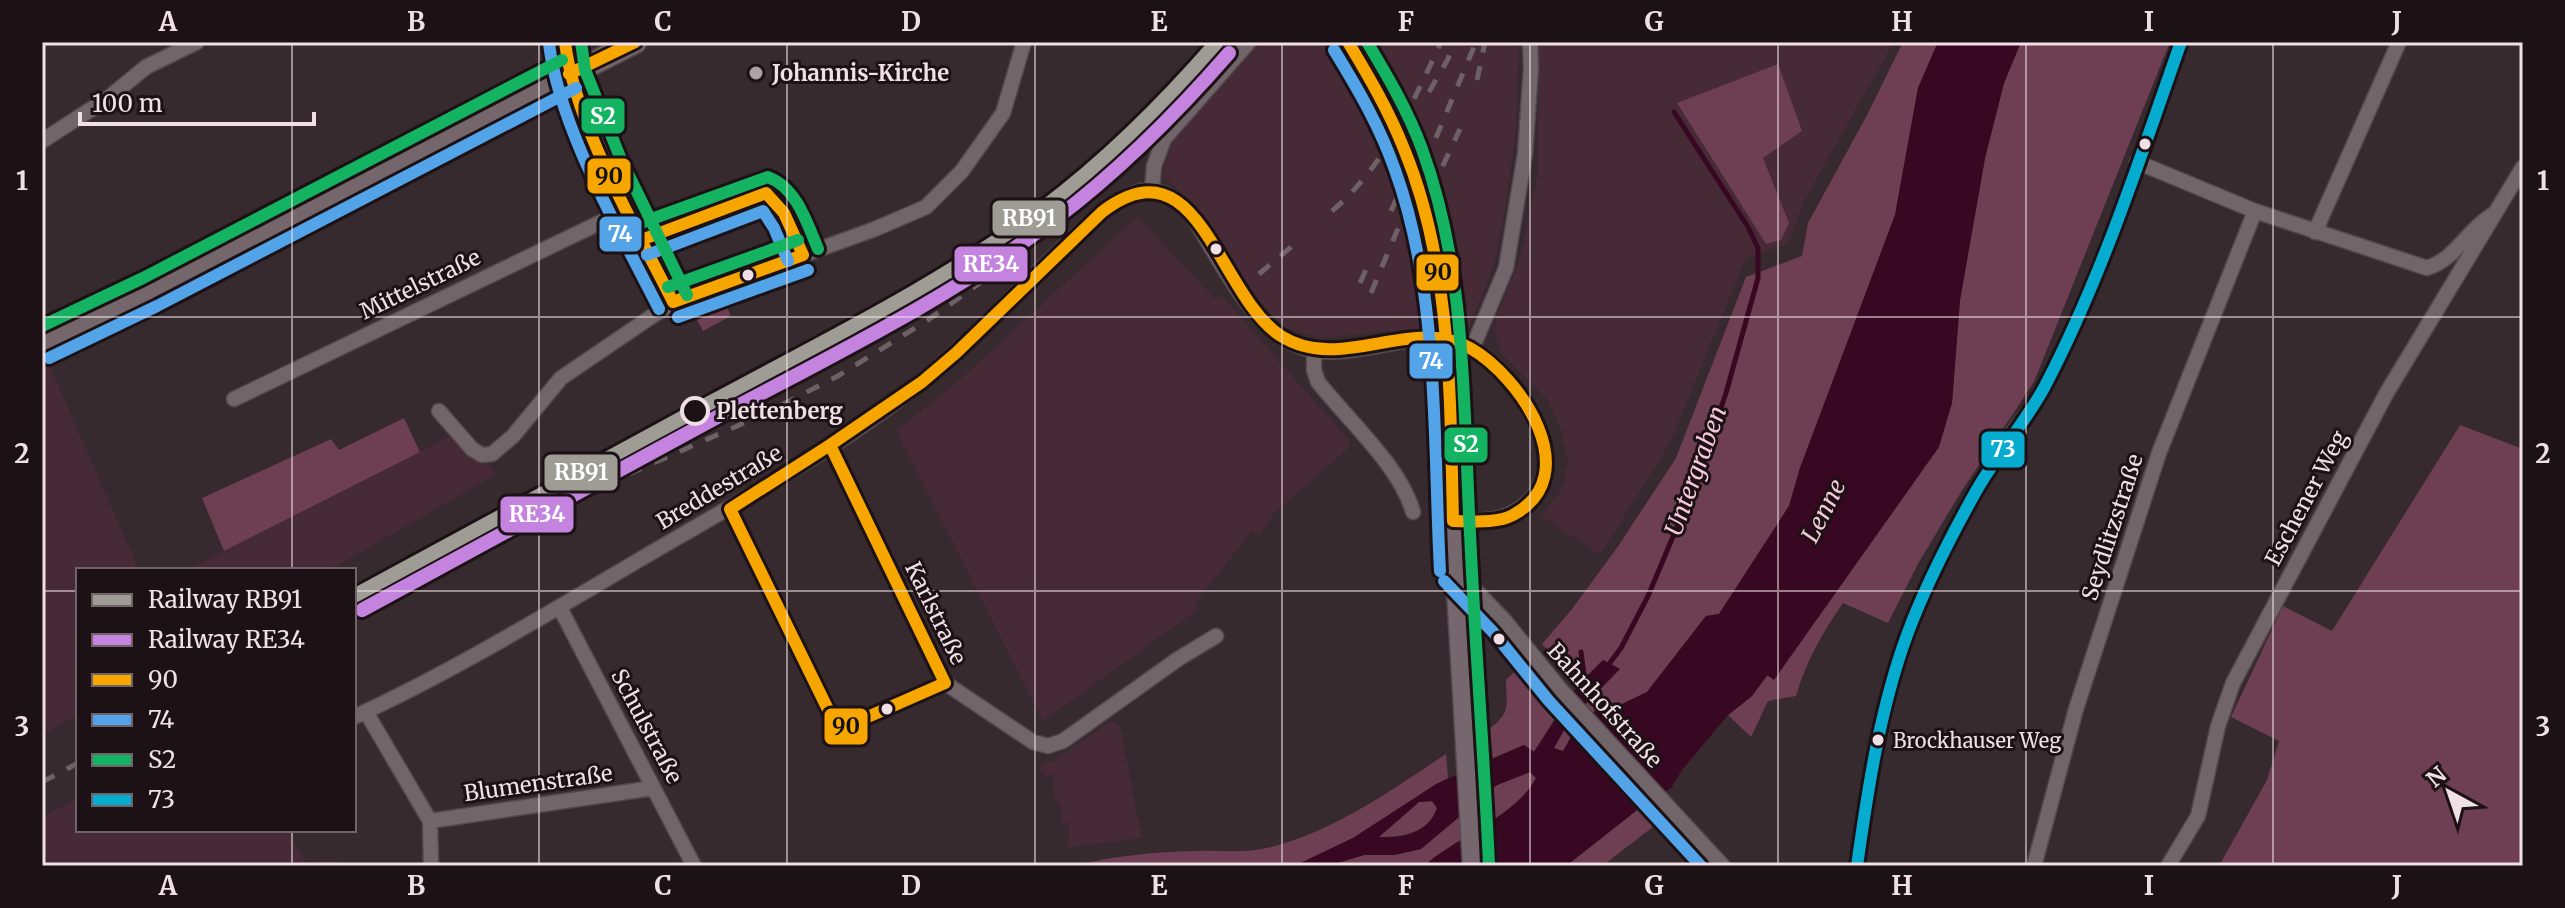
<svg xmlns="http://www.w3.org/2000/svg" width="2565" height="908" viewBox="0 0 2565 908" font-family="Merriweather,serif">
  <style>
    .built { fill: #462a36 }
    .green { fill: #6e3e53 }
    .water { fill: #380721; fill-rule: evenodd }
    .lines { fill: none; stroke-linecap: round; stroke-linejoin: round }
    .stream { stroke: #380721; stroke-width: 5 }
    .minor-casing { stroke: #53484c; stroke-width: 17 }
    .secondary-casing { stroke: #53484c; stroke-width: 23 }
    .primary-casing { stroke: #53484c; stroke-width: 25 }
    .minor { stroke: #72656a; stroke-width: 14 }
    .secondary { stroke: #76666d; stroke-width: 20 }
    .primary { stroke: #74666b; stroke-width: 22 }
    .rail { stroke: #6d6166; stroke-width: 5; stroke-dasharray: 14 14; stroke-linecap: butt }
    .secondary-bridge-casing { stroke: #53484c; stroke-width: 23; stroke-linecap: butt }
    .secondary-bridge { stroke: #76666d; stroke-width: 20 }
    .bus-1-casing { stroke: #1c1115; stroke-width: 18 }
    .bus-2-casing { stroke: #1c1115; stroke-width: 18 }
    .bus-3-casing { stroke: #1c1115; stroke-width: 18 }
    .bus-4-casing { stroke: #1c1115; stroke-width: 18 }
    .bus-1 { stroke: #f7a600; stroke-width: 12 }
    .bus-2 { stroke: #53a3e8; stroke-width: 12 }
    .bus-3 { stroke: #13b361; stroke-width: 12 }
    .bus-4 { stroke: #06acd0; stroke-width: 12 }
    .rail-1-casing { stroke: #1c1115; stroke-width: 20 }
    .rail-2-casing { stroke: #1c1115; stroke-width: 20 }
    .rail-1 { stroke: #9f9c96; stroke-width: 14 }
    .rail-2 { stroke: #c483df; stroke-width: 14 }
    .grid { fill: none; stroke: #f0e0e6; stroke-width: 2; stroke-opacity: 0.55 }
    .poi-dot { fill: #afa0a6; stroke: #1c1115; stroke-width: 3 }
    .bus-dot { fill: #f0e0e6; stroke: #1c1115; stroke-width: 3 }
    .stop-dot { fill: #1c1115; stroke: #f0e0e6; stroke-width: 4 }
    .labels { text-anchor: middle; stroke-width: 6; stroke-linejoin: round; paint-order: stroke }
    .bus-label { font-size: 20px; fill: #f0e0e6; stroke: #1c1115; text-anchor: start }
    .poi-label { font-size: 22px; font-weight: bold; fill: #f0e0e6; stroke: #1c1115; text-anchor: start }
    .street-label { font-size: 22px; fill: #f0e0e6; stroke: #1c1115 }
    .stop-label { font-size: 22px; font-weight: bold; fill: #f0e0e6; stroke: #1c1115; text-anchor: start }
    .water-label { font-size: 24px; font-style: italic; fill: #f4c7d9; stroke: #1c1115 }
    .line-badge { stroke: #1c1115; stroke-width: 3 }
    .badge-label { font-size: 22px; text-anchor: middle; font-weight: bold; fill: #fff }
    .pale-badge-label { font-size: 22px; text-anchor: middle; font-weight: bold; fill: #111 }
    .neatline { fill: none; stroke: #f0e0e6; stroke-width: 3 }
    .grid-label { font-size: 26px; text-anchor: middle; font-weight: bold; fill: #f0e0e6 }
  </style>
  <rect width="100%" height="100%" fill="#362a2f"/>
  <!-- built -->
  <path class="built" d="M 1261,42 L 1519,42 L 1516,130 L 1505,211 L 1494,265 L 1468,330 L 1415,329 L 1318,338 L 1284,327 L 1261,303 L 1191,202 L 1163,176 L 1166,157 L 1176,135 Z
    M 1538,42 L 1894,42 L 1804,201 L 1788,244 L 1746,258 L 1670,443 L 1600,555 L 1541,516 L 1562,489 L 1568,463 L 1561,429 L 1547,399 L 1502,354 L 1495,336 L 1496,318 L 1520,259 L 1538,173 Z
    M 1137,217 L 1214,298 L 1222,296 L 1347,438 L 1351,446 L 1274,513 L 1259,536 L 1252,531 L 1195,603 L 1200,608 L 1043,721 L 896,431 L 954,385 Z
    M 46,358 L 139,570 L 78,570 L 78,715 L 42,735 L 42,360 Z
    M 466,428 L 495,475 L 330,570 L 187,570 Z
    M 1111,721 L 1120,726 L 1142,838 L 1068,847 L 1069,824 L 1061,823 L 1062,810 L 1054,797 L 1054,776 L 1043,775 L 1040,769 L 1044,763 L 1052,762 Z
    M 78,798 L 78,830 L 288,830 L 305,862 L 337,861 L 337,866 L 42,866 L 42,817 Z"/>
  <!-- green -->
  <path class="green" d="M 1903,42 L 1938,42 L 1918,88 L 1895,215 L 1800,468 L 1789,506 L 1719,614 L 1706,616 L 1647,692 L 1620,705 L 1600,707 L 1575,730 L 1563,751 L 1553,749 L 1569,721 L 1619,669 L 1603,660 L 1578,685 L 1542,644 L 1572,609 L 1619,545 L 1676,458 L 1746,277 L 1802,256 L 1808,223 L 1866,117 Z
    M 2021,42 L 2170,42 L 2034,382 L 1961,492 L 1919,562 L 1888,623 L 1843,603 C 1823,632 1806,661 1796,696 L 1768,701 L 1751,737 L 1728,715 L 1752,696 L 1768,675 L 1774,679 L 1952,403 L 1960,300 L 1985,158 L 2004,83 Z
    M 1778,64 L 1802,131 L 1763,158 L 1789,223 L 1781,240 L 1766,244 L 1677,103 Z
    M 722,296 L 730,314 L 729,317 L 703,331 L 691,309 Z
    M 404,418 L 420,452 L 224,551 L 202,498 L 331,439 L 339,450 Z
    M 2460,425 L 2523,449 L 2523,866 L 2219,866 L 2267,780 L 2279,741 L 2231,717 L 2283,606 L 2332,631 Z
    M 1517,669 L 1557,715 L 1534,752 L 1524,745 L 1493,758 L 1489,729 C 1512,712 1506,705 1506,680 Z
    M 1446,754 L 1448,778 L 1353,838 L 1296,866 L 1074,866 C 1113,856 1154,852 1195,851 C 1216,850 1241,853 1262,849 C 1329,835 1390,791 1446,754 Z
    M 1531,772 L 1536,778 C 1517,815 1456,838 1424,866 L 1327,866 L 1364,855 L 1394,855 L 1421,849 L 1497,785 Z
    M 1432,801 L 1437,808 C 1428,834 1402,837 1378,837 L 1419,802 Z
    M 1646,803 L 1662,820 L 1602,866 L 1566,866 Z"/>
  <!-- water -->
  <path class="water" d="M 1938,42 L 2021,42 L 2004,83 L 1985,158 L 1960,300 L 1952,403 L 1939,447 L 1774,680 L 1767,675 L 1752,696 L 1728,715 L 1682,770 L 1671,788 L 1646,803 L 1566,866 L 1424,866 C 1455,838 1518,815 1536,778 L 1530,772 L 1497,785 L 1421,849 L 1394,855 L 1364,855 L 1327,866 L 1294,866 L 1353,838 L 1436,784 L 1524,745 L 1534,752 L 1578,685 L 1603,660 L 1620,669 L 1569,721 L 1554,748 L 1563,751 L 1575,730 L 1600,706 L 1620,705 L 1647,692 L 1706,616 L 1719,614 L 1789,506 L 1800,468 L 1895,215 L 1918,88 ZM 1432,801 L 1437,808 C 1429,833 1402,839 1379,837 L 1419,802 Z"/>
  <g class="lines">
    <!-- stream -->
    <path class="stream" d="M 1581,652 L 1585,682
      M 1606,668 L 1621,648 L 1648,596 L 1696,482 L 1726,393 L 1758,278 L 1758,248 L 1748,227 L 1674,112"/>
    <defs>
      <path id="minor" d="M 569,74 L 626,210 L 673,302
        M 42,141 L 107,99 L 146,67 L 197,42
        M 2137,162 L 2255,211 L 2427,268 C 2456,259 2467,230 2492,215
        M 1152,190 L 1154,166 L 1164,139 L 1249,42
        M 2315,232 L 2399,42
        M 1472,349 L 1506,268 L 1525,154 L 1531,68 L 1530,42
        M 1314,350 L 1314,370 L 1318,382 C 1348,420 1400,466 1413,512
        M 234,399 L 626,210
        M 439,411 L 472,449 L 482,455 L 492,454 L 513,436 L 561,378 L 673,302 L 875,229 L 926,207 L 962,171 L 1003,113 L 1024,42
        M 830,445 L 945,683 L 1033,742 L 1048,746 L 1063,741 L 1178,659 L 1216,636
        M 730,509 L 838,730 L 945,683
        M 1456,570 L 1505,621 L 1561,690 L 1723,866
        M 560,608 L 694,866
        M 366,712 L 430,821 L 431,866
        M 354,717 C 467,665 574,597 682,535 C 762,488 849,441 921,382 C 985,330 1039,266 1102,212 C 1135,186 1160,180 1191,214 C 1218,255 1249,325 1296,345 C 1327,359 1367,347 1398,342 C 1414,339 1437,337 1453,341 C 1497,353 1529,402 1543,442 C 1550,463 1544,489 1527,503 C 1504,523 1483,521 1453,521
        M 430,821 L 653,788
        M 1857,866 C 1870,770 1891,654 1936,568 C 1956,528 1976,488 2000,451 C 2014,429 2033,409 2045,386 C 2101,276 2140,158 2181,42
        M 2034,866 L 2076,709 L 2159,453 L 2255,211
        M 2168,866 L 2198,816 L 2218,726 L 2233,683 L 2386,394 L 2523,167"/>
      <path id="secondary" d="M 565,42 L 569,74
        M 1448,392 L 1453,521 L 1473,866"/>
      <path id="primary" d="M 42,344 L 150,292 L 288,218 L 635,42"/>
    </defs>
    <!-- minor casing -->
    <use href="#minor" class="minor-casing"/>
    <!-- secondary casing -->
    <use href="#secondary" class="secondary-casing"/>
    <!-- primary casing -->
    <use href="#primary" class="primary-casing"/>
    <!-- minor -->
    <use href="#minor" class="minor"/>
    <!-- secondary -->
    <use href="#secondary" class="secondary"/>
    <!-- primary -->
    <use href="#primary" class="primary"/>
    <!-- rail -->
    <path class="rail" d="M 1506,45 L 1506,42
      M 1477,80 L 1485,42
      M 1429,92 L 1448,59 L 1453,42
      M 1332,211 C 1384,167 1413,103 1441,42
      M 1391,211 L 1422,141
      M 1419,217 L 1460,129
      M 1259,274 L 1297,242
      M 1360,283 L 1369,263
      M 1371,293 L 1476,42
      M 354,613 L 516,524 L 762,415 L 838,376 L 928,320 L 987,278 L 1080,195
      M 42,782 L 78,763"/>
    <defs>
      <path id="secondary-bridge" d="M 1348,42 C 1420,144 1444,269 1448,392"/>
    </defs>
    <!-- secondary-bridge casing -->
    <use href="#secondary-bridge" class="secondary-bridge-casing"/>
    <!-- secondary-bridge -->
    <use href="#secondary-bridge" class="secondary-bridge"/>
    <defs>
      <path id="bus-1" d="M 565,42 C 575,125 635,226 673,302
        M 1348,42 C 1369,77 1389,111 1404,149 C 1452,265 1450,398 1453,521
        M 569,74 L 635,42
        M 641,240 L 766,193 L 784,213 L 803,255
        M 673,302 L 803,255
        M 830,445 L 945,683 L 838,730 L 730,509 Z
        M 830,445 L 922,382 L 956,353 L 1102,212 C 1199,137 1218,296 1281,336 C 1341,374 1411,315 1470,348 C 1520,376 1587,475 1513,515 C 1496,524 1471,521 1453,521"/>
      <path id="bus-2" d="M 549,44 C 560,130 620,231 659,309
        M 1334,50 C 1358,89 1380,127 1395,170 C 1440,294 1433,441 1440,571
        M 647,255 L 763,211 L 774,228 L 788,261
        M 678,317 L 808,270
        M 49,358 L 157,306 L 576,88
        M 1444,581 L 1493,632 L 1549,701 L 1701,866"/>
      <path id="bus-3" d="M 581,42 L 585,70 L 620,157 L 687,295
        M 1367,42 C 1388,77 1408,111 1422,149 C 1467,272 1463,404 1470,533 C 1475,644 1484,754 1489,865
        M 635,225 L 768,177 C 797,188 807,223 818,249
        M 668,287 L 798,240
        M 42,326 L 143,278 L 562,60"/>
      <path id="bus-4" d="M 1857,866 C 1868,788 1880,709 1907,635 C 1925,586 1950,538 1975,493 C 1996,455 2026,422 2045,386 C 2102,277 2140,158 2181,42"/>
    </defs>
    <!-- bus-1 casing -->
    <use href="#bus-1" class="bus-1-casing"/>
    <!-- bus-2 casing -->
    <use href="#bus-2" class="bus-2-casing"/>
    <!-- bus-3 casing -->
    <use href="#bus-3" class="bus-3-casing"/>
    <!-- bus-4 casing -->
    <use href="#bus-4" class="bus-4-casing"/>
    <!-- bus-1 -->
    <use href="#bus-1" class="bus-1"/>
    <!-- bus-2 -->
    <use href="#bus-2" class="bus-2"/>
    <!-- bus-3 -->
    <use href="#bus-3" class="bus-3"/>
    <!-- bus-4 -->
    <use href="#bus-4" class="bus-4"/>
    <defs>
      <path id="rail-1" d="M 354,596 C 474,531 594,465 715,400 C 826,340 941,284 1043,208 C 1107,160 1164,103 1217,42"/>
      <path id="rail-2" d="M 362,610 C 481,545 600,480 719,416 C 833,355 950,298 1054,220 C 1119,171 1176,114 1229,53"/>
    </defs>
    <!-- rail-1 casing -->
    <use href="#rail-1" class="rail-1-casing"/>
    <!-- rail-2 casing -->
    <use href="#rail-2" class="rail-2-casing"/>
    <!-- rail-1 -->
    <use href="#rail-1" class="rail-1"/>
    <!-- rail-2 -->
    <use href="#rail-2" class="rail-2"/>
  </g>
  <!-- grid -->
  <path class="grid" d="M 292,42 L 292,570M 539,42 L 539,866M 787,42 L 787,866M 1035,42 L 1035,866M 1282,42 L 1282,866M 1530,42 L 1530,866M 1778,42 L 1778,866M 2026,42 L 2026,866M 2273,42 L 2273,866M 42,317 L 2523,317M 42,591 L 78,591M 354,591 L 2523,591M 292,830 L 292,866"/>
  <!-- markers -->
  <circle class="poi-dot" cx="756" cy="73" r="8"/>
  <g class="bus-dot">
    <circle cx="2145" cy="144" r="7"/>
    <circle cx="1216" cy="249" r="7"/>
    <circle cx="748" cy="275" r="7"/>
    <circle cx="1499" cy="639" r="7"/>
    <circle cx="887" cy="709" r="7"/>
    <circle cx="1878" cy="740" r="7"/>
  </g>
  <circle class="stop-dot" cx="695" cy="411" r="13"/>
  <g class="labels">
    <!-- bus labels -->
    <g class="bus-label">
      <text x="1893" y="748">Brockhauser Weg</text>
    </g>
    <!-- poi labels -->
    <g class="poi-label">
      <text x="772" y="81">Johannis-Kirche</text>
    </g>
    <!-- street labels -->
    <g class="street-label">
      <text transform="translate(420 284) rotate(-26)" y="8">Mittelstraße</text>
      <text transform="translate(719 487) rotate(-31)" y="8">Breddestraße</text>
      <text transform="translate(2306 498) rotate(-62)" y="8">Eschener Weg</text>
      <text transform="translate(2112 527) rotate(-72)" y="8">Seydlitzstraße</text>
      <text transform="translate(936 613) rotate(64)" y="8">Karlstraße</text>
      <text transform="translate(1605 705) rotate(48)" y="8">Bahnhofstraße</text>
      <text transform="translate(647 726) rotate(62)" y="8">Schulstraße</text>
      <text transform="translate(538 783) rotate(-8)" y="8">Blumenstraße</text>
    </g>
    <!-- stop labels -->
    <g class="stop-label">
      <text x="716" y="419">Plettenberg</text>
    </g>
    <!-- water labels -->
    <g class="water-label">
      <text transform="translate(1696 471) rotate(-70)" y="8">Untergraben</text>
      <text transform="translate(1824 511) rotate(-63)" y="8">Lenne</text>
    </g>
  </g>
  <g class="line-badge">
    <rect x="580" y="97" width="46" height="38" rx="8" fill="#13b361"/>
    <rect x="586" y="157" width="46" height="38" rx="8" fill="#f7a600"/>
    <rect x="991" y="199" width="76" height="38" rx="8" fill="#9f9c96"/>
    <rect x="598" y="215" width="45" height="38" rx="8" fill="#53a3e8"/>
    <rect x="953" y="245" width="76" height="38" rx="8" fill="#c483df"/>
    <rect x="1415" y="253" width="45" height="39" rx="8" fill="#f7a600"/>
    <rect x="1408" y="342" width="46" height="38" rx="8" fill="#53a3e8"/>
    <rect x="1443" y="426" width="46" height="38" rx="8" fill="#13b361"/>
    <rect x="1980" y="430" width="46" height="39" rx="8" fill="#06acd0"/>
    <rect x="543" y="453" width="76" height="39" rx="8" fill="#9f9c96"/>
    <rect x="499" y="495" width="76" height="39" rx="8" fill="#c483df"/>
    <rect x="823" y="707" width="46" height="39" rx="8" fill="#f7a600"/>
  </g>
  <g class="badge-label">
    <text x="603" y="124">S2</text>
    <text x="1029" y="226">RB91</text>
    <text x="620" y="242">74</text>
    <text x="991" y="272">RE34</text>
    <text x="1431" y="369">74</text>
    <text x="1466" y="452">S2</text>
    <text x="2003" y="457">73</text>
    <text x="581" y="480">RB91</text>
    <text x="537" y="522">RE34</text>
  </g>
  <g class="pale-badge-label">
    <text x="609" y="184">90</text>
    <text x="1438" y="280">90</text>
    <text x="846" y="734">90</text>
  </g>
  <!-- border -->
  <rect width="2565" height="908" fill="none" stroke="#1c1115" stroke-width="88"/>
  <!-- legend -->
  <rect x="76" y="568" width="280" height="264" fill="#1c1115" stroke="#716469" stroke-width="2"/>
  <rect x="92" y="594" width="40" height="12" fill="#9f9c96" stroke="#716469" stroke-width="2"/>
  <text x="148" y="608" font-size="24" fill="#f0e0e6">Railway RB91</text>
  <rect x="92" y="634" width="40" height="12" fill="#c483df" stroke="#716469" stroke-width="2"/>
  <text x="148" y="648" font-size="24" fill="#f0e0e6">Railway RE34</text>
  <rect x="92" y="674" width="40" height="12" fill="#f7a600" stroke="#716469" stroke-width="2"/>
  <text x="148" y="688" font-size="24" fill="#f0e0e6">90</text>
  <rect x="92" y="714" width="40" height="12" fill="#53a3e8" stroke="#716469" stroke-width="2"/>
  <text x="148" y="728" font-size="24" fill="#f0e0e6">74</text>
  <rect x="92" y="754" width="40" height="12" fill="#13b361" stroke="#716469" stroke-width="2"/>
  <text x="148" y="768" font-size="24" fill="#f0e0e6">S2</text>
  <rect x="92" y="794" width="40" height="12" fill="#06acd0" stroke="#716469" stroke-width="2"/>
  <text x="148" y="808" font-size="24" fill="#f0e0e6">73</text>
  <!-- north arrow -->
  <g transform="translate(2449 792) rotate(320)" stroke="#1c1115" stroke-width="6" paint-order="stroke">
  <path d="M0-6L14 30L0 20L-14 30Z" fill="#f0e0e6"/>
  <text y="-12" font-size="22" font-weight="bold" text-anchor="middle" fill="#f0e0e6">N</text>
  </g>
  <!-- scale -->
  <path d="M80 112v12h234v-12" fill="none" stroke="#f0e0e6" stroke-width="4"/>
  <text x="92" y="112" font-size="24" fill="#f0e0e6" stroke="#1c1115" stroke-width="6" paint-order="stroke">100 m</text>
  <rect x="44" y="44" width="2477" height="820" class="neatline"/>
  <g class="grid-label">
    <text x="168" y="31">A</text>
    <text x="416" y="31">B</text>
    <text x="663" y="31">C</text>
    <text x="911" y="31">D</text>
    <text x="1159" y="31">E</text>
    <text x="1406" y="31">F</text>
    <text x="1654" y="31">G</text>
    <text x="1902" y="31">H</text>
    <text x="2149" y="31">I</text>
    <text x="2397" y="31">J</text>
    <text x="22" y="190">1</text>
    <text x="2543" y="190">1</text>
    <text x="22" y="463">2</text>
    <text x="2543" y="463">2</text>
    <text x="22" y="736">3</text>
    <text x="2543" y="736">3</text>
    <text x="168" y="895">A</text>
    <text x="416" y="895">B</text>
    <text x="663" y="895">C</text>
    <text x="911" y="895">D</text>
    <text x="1159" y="895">E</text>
    <text x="1406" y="895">F</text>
    <text x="1654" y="895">G</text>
    <text x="1902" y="895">H</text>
    <text x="2149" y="895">I</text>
    <text x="2397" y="895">J</text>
  </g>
</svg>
